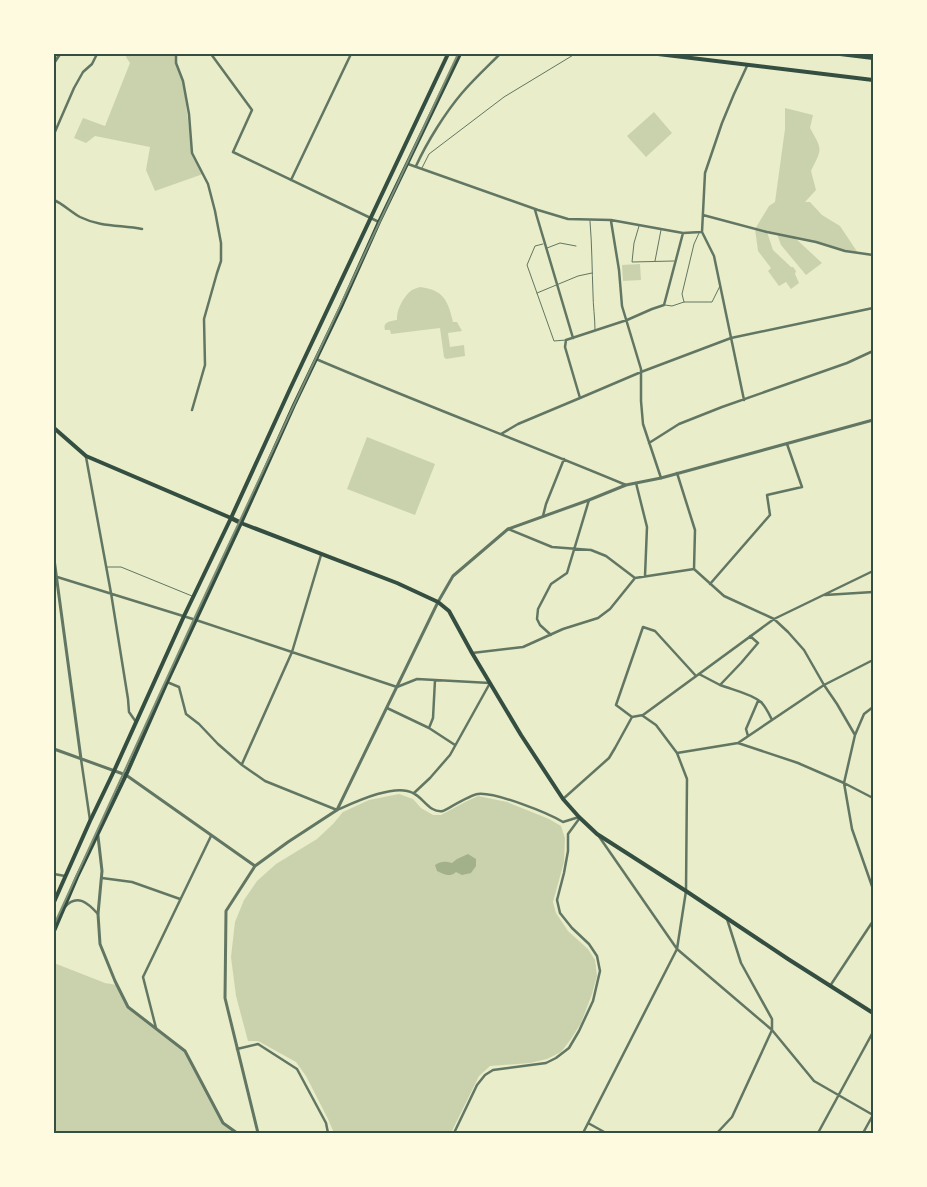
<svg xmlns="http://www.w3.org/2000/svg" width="927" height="1187" viewBox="0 0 927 1187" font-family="'Archivo Narrow',sans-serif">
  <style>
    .green { fill: #cad2ad }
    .water { fill: #a3b18a }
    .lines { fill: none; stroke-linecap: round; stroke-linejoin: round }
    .service { stroke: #617663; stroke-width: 1 }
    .minor { stroke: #617663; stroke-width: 2.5 }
    .tertiary { stroke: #617663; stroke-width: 3 }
    .secondary { stroke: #344e41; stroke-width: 4 }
    .primary { stroke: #344e41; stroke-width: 4.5 }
    .rail { stroke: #7c8e77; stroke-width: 2 }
    .neatline { fill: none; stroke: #344e41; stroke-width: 2 }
  </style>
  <rect width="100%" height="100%" fill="#e9edc9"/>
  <!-- green -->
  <path class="green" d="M 127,54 L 176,54 L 176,63 L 183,81 L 192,153 L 203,174 L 155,191 L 146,170 L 150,147 L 95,136 L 86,143 L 74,138 L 83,118 L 105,126 L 130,63 L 126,57 Z
    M 785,108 L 813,115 L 810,128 C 823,151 822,148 811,171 L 816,190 L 805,202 L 810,202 L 822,215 L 840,226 L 858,253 L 845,251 L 816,242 L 795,238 L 822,263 L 806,275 L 781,245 L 777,234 L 767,232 L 773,250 L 791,267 L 793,267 L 796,271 L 795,274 L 799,283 L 791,289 L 786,282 L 779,286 L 768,271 L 771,268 L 758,251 L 755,229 L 769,206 L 775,202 L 785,129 Z
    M 654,112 L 672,133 L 646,157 L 627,136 Z
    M 640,264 L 641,280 L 623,281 L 622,265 Z
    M 420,287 C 444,290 448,301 453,322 L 457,322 L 462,331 L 448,333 L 450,347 L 464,345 L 465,356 L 446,359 L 444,357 L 440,328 L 391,334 L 390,330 L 385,330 C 382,322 391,321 397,320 C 396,311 404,295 412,290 C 414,289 417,288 420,287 Z
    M 367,437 L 435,464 L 415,515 L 347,489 Z
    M 399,794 L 413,799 L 421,808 L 433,815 L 441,815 L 465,802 L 478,796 L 507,802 L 549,819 L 561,826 L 565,838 L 564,862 L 553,902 L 556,913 L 568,931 L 588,949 L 595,960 L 597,976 L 592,994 L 581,1023 L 571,1039 L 561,1052 L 547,1059 L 530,1063 L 490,1066 L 479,1076 L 451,1133 L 334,1133 L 328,1119 L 306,1076 L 296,1062 L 258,1041 L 248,1041 L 236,996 L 231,957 L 235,922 L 244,900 L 257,881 L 276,864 L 317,839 L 333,824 L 343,812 L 369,800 Z
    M 54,963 L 105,983 L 117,985 L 128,1007 L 183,1049 L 223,1123 L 234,1131 L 233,1133 L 54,1133 Z"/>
  <!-- water -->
  <path class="water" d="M 468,854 L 476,859 L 476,866 L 471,873 L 462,875 L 456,872 C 449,878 444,874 437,871 L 435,865 C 441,861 445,861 452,863 L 457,859 Z"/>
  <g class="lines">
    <!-- service -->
    <path class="service" d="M 422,168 L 429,154 L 504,97 L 575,54
      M 590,221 C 592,245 592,269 593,294 C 593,305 595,318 595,330
      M 639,226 L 634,243 L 632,262 L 674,261
      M 543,244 L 535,246 L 527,265 L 554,341 L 566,340
      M 547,248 L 560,243 L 576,246
      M 655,261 L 661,230
      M 537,293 L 578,276 L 592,273
      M 684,302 L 682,294 L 694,244 L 699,233
      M 665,305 L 672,306 L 684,302 L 712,302 L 720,286
      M 107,567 L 121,567 L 192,596"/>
    <!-- minor -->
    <path class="minor" d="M 176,54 L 176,63 L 183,81 L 189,114 L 192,153 L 208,184 L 215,211 L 221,243 L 221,261 L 217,273 L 204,319 L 205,365 L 192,410
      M 211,54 L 252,110 L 233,152 L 379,222
      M 54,134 L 74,88 L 83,72 L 92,64 L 97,54
      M 408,164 L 538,210 L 568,219 L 611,220 L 683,233 L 701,232
      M 416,166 C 427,142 445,113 462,93 C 474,79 487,67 500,54
      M 291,180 L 351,54
      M 54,200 C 63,204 71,212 80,217 C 100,227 121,225 142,229
      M 535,210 L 573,338
      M 703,215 L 767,232 L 816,242 L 845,251 L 873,255
      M 611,221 L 619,270 L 622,306 L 641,369 L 641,401 L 643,424 L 661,478
      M 316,359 C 419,403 523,442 626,485
      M 580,398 L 565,347 L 566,340 L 627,320 L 652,309 L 664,305 L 683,233
      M 744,400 L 714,256 L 702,232 L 705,173 L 722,123 L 734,94 L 747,66
      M 501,434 L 518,424 L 580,398 L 641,372 L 731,338 L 873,308
      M 649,443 L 679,424 L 722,407 L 847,363 L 873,351
      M 86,457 L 111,593 L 128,699 L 129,712 L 136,722
      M 677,473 L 695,530 L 694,569
      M 636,483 L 647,527 L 645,576
      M 543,516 L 546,504 L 564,459
      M 508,529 L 552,547 L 591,550 L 606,556 L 635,578
      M 54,576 L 196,620 L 397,687 L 417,679 L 490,683 L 450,755 L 430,778 L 414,793
      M 710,584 L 770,515 L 767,495 L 802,487 L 787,444
      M 825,595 L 873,592
      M 551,635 L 540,625 L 537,619 L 538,609 L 551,584 L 567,573 L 589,500
      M 472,653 L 523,647 L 563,629 L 598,618 L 610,609 L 635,578 L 694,569 L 724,596 L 774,619 L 788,632 L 804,650 L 824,685 L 837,704 L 855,735
      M 699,674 L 720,685 L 741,663 L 758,643 L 750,636
      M 696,676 L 655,631 L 643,627 L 616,705 L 632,717 L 643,715 L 774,619 L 873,571
      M 167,682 L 179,687 L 186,714 L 199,724 L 218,744 L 242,765 L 265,781 L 337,810 C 355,802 395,783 413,793 C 424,798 429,813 443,811 C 451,807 470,795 478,794 C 496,792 548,813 563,822 L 579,817
      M 720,685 C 733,690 750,693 761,702 C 766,707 769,714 772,720
      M 873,707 L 864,714 L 855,735 L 844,783 L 852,829 L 873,889
      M 387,708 L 429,728 L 455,745
      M 429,728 L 433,718 L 435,680
      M 748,736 L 746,729 L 758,701
      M 738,743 L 824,685 L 873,660
      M 677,753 L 738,743 L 798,763 L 844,783 L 873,798
      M 81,759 L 90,820
      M 242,764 L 292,652 L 321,555
      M 563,799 L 609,758 L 615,748 L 632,717
      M 598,835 L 677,949 L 772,1030 L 814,1081 L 873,1115
      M 54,874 L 65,876
      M 102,878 L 132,882 L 180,899
      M 65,907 C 77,893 88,903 98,914
      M 830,986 L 873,921
      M 156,1028 L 143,977 L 211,836
      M 237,1049 L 258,1044 L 297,1069 L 326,1123 L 328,1133
      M 588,1123 L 606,1133
      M 454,1133 L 477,1085 L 485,1075 L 493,1070 L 546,1063 L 556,1058 L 569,1048 L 579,1031 L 593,1001 L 600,971 L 597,956 L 589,944 L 572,928 L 560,913 L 557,900 L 564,873 L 568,851 L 568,834 L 579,819
      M 583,1133 L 677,949 L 686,891 L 687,779 L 677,753 L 656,725 L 643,716
      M 717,1133 L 732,1117 L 772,1030 L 772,1019 L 741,963 L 727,919
      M 818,1133 L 873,1032
      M 863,1133 L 873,1115"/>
    <!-- tertiary -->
    <path class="tertiary" d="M 54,63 L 60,54
      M 54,559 L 81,759
      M 54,749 L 126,775 L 255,866
      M 98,836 L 102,871 L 98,914 L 100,944 L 115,981 L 128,1007 L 185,1051 L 223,1123 L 237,1133
      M 258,1133 L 225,998 L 226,911 L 255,866 L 288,842 L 337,810 L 438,602 L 453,576 L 508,529 L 589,500 L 626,485 L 661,478 L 873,420"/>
    <!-- secondary -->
    <path class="secondary" d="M 658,54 L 873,80
      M 840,54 L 873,58
      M 54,428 L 86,456 L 231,518
      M 241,523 L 397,583 L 438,602 L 449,611 L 472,653 L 521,735 L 563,799 L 579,817 L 597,834 L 686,891 L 788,959 L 873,1013
      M 54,902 L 90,821 L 114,771 L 184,616 L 231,518 L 290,389 L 448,54
      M 54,931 L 77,877 L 126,775 L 167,682 L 241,523 L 294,405 L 341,307 L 379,222 L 460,54"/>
    <!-- primary -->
    <path class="primary" d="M 231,518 L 241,523"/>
    <!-- rail -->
    <path class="rail" d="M 54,925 L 200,606 L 458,54"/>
  </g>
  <!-- border -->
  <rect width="927" height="1187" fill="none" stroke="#fefae0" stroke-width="110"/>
  <rect x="55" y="55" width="817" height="1077" class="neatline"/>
</svg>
